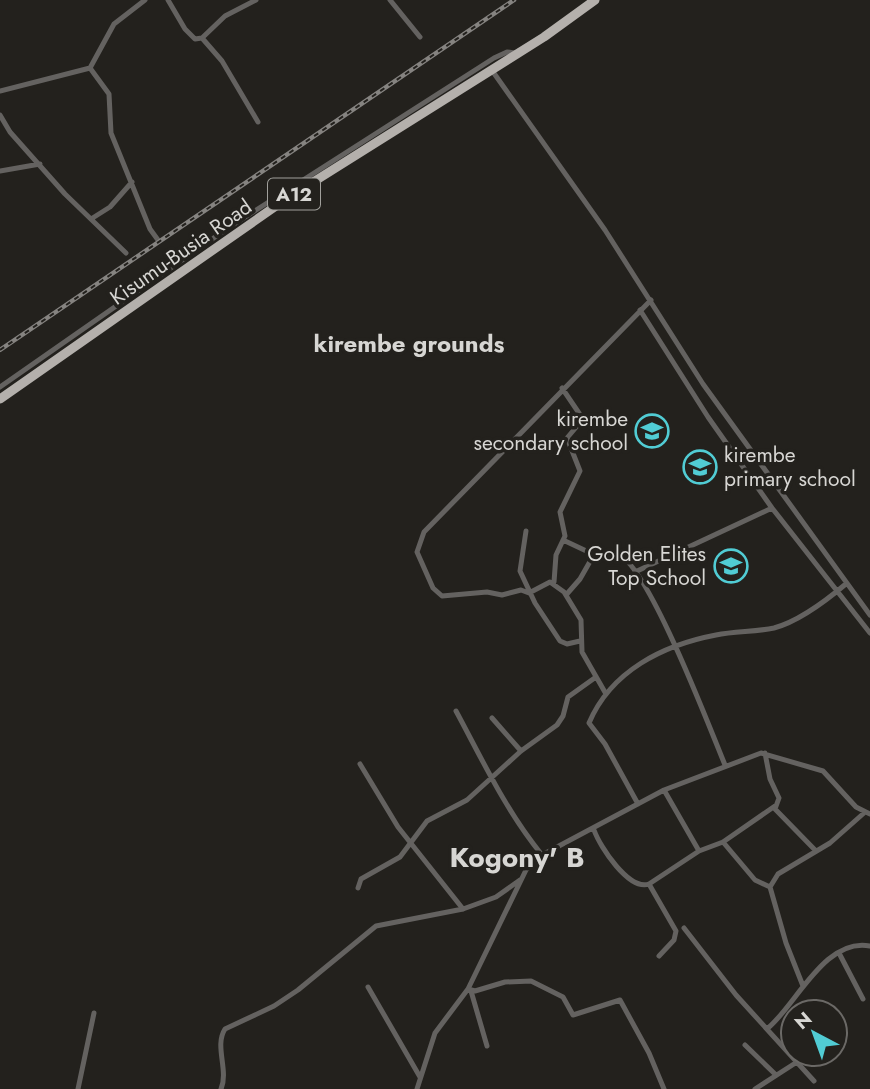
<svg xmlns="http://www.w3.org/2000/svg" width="870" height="1089" viewBox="0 0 870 1089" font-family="Jost,sans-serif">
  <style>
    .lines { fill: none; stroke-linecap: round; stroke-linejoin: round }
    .minor { stroke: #646260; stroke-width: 5 }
    .trunk { stroke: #b4b0ac; stroke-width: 9 }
    .rail-casing { stroke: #858380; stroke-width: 4.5 }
    .rail { stroke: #23211d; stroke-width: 2; stroke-dasharray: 5; stroke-linecap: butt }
    .labels { text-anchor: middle; stroke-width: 7; stroke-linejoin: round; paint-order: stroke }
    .shield { fill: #23211d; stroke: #a1a09c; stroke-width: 2 }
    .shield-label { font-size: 19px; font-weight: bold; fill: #d7d6d3 }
    .street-label { font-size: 21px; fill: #d7d6d3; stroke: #23211d }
    .poi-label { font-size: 21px; fill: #d7d6d3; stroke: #23211d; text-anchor: end }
    .quarter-label { font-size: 24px; font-weight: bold; fill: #d7d6d3; stroke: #23211d }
    .district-label { font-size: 28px; font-weight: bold; fill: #d7d6d3; stroke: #23211d }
  </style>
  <rect width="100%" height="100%" fill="#23211d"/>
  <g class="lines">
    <!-- minor -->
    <path class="minor" d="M 168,0 L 185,29 L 195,39 L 202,38 L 225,16 L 256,0
      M 390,0 L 420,37
      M 202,38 L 222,61 L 258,122
      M 90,68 L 109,94 L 111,133 L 150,229 L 158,240
      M 491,69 L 605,230 L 703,384 L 870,615
      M 0,91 L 90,68 L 114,24 L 145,0
      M 0,115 L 10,132 L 65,194 L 126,253
      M 0,171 L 40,164
      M 91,219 L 110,207 L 132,182
      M 640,310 L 708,417 L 772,508 L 870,633
      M 0,387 L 228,228 L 494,58 L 507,52 L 515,53
      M 526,531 L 520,571 L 535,603 L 560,641 L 567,644 L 580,641
      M 563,540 L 597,556
      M 635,572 L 772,508
      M 554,582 L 556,555 L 565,536 L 560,512 L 580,471 L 567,438 L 583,419 L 562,388
      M 566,595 L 580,579 L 592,558 C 599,555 610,550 618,554 C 649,567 710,729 725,765
      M 606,694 L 582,652 L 581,620 L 564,592 L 550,582 L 529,593 L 521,590 L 502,595 L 487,592 L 442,596 L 433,588 L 417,552 L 424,532 L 651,300
      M 456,711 C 483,761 506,811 542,855
      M 492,718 L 521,751
      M 765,753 L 770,779 L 779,798 L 775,809 L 816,851
      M 360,764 L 398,827 L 463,909
      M 638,804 L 605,744 L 589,723 C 611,671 663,645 716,635 C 735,631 755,632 774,628 C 800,621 827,600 847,583
      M 594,830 C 600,847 629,891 649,884 L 699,851 L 664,790
      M 723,842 L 755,880 L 770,887
      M 699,851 L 723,842 L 775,806
      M 649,884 L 676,931 L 674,940 L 659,956
      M 358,888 L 361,879 L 400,857 L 427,821 L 467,800 L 521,751 L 557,725 L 563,716 L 568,697 L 596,677
      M 684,928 L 736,995 L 814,1081
      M 839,953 L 863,999
      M 803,986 L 786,943 L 770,887 L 778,874 L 830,843 L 864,813
      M 368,987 L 420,1077
      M 468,989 L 475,991 L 505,982 L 531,981 L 563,997 L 573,1015 L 620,1000 L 649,1053 L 664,1089
      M 471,991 L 487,1046
      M 768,1028 C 796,1005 825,937 870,946
      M 745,1045 L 776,1075
      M 78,1089 L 94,1013
      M 221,1089 C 229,1070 214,1046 225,1029 L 274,1006 L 298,990 L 376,926 L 463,909 L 496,897 L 520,880
      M 417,1089 L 435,1033 L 468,989 L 526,870 L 542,855 L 664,790 L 761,753 L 823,771 L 856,807 L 870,814
      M 755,1089 L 797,1062"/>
    <!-- trunk -->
    <path class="trunk" d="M 0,399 L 283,201 L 544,37 L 595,0"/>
    <defs>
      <path id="rail" d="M 0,350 L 514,0"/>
    </defs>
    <!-- rail casing -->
    <use href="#rail" class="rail-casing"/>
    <!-- rail -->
    <use href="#rail" class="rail"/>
  </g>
  <!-- icons -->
  <defs>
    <symbol id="school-ring" viewBox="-11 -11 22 22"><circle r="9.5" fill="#23211d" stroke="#51ccd4" stroke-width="1.5"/><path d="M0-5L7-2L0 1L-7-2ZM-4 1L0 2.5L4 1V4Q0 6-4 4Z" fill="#51ccd4"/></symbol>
  </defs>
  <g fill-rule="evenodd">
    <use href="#school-ring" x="633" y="412" width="38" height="38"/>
    <use href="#school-ring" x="681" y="448" width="38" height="38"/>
    <use href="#school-ring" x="712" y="547" width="38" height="38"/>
  </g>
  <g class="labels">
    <!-- shield labels -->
    <rect class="shield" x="268" y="178.5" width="52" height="31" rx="5"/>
    <g class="shield-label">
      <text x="294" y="201">A12</text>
    </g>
    <!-- street labels -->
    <g class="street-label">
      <text transform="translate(181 252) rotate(-35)" y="7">Kisumu-Busia Road</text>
    </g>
    <!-- poi labels -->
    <g class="poi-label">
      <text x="628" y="426">kirembe<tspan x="628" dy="24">secondary school</tspan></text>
      <text x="724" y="462" text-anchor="start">kirembe<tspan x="724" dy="24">primary school</tspan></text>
      <text x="706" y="561">Golden Elites<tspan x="706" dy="24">Top School</tspan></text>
    </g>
    <!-- quarter labels -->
    <g class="quarter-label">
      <text x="409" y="352">kirembe grounds</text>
    </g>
    <!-- district labels -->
    <g class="district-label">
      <text x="517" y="867">Kogony' B</text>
    </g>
  </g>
  <!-- north arrow -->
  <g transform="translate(814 1033) rotate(319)"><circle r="33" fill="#23211d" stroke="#6b6966" stroke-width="2"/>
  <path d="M0-5L12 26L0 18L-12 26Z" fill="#51ccd4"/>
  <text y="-10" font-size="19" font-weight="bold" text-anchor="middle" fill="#d7d6d3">N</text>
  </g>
</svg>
